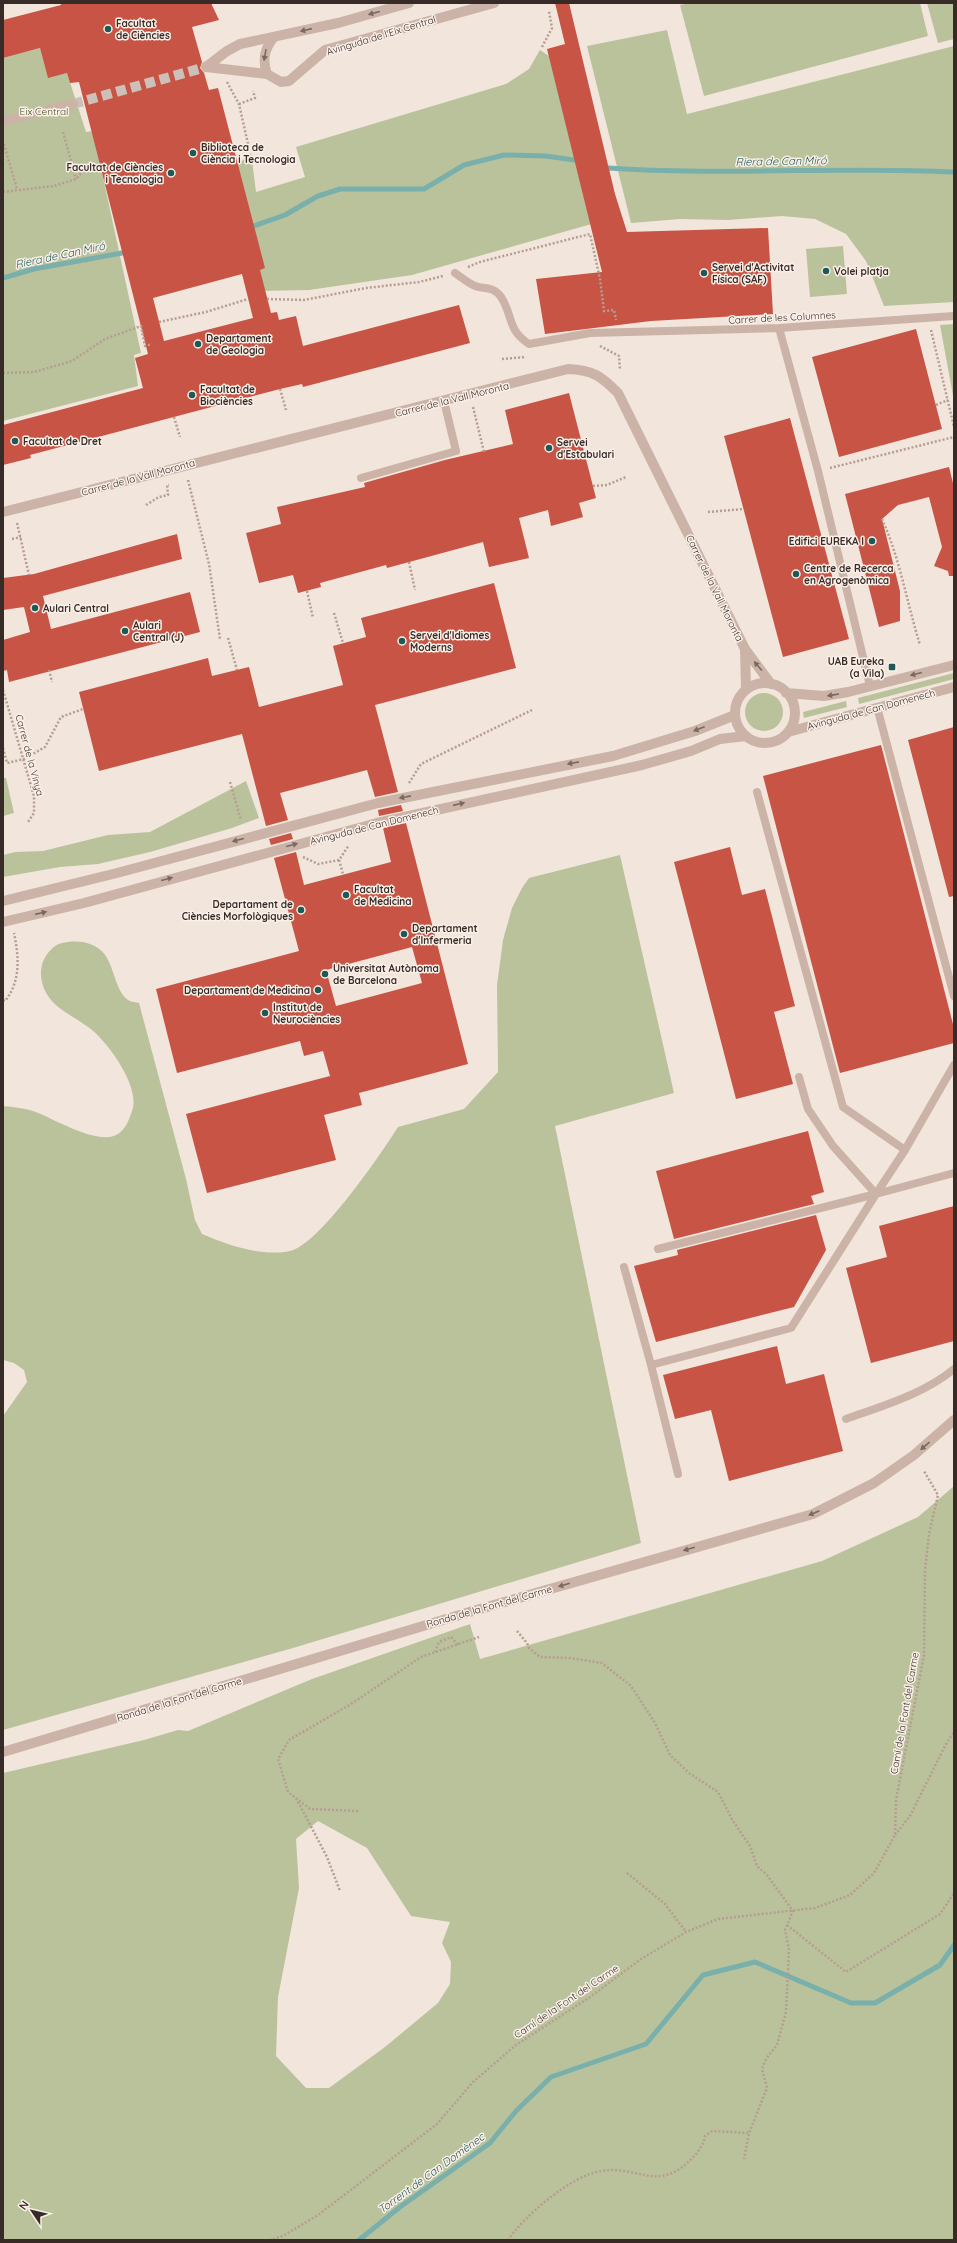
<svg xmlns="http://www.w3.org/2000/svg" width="957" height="2243" viewBox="0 0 957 2243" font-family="Quicksand,sans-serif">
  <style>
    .green { fill: #bac29c; fill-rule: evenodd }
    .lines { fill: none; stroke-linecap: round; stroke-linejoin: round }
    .stream { stroke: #7ab0ab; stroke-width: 5 }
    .building { fill: #c75445; fill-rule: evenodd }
    .minor-tunnel { stroke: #cdc0b8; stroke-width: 10; stroke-dasharray: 10 5; stroke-linecap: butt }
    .path { stroke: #b69d92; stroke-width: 2.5; stroke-dasharray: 2 2; stroke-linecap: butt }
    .service { stroke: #cbb3a7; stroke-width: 8 }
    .pedestrian { stroke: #cbb3a7; stroke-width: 10 }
    .minor { stroke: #cbb3a7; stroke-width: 10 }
    .oneway { fill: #7a6861 }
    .poi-dot { fill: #1d5955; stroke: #faf0e8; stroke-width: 1.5 }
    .labels { text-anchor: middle; stroke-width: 3; stroke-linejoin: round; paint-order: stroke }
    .poi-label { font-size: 10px; font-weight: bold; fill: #372b28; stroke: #faf0e8; text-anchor: start }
    .street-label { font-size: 10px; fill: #372b28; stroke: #faf0e8 }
    .park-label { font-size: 10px; fill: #4c562b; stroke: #faf0e8 }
    .water-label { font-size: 11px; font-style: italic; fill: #1d5955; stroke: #faf0e8 }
  </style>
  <rect width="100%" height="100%" fill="#f2e5dc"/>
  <!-- green -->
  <path class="green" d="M 689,3 L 920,3 L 928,36 L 704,96 L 680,5 Z
    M 927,3 L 954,3 L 954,39 L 938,43 Z
    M 667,30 L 687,114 L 954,46 L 954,302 L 884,306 L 866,261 L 846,234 L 815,219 L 782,216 L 728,220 L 680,219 L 631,223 L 587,46 Z
    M 40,48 L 48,77 L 67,73 L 86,132 L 93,131 L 141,353 L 134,355 L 138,386 L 3,421 L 3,58 Z
    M 540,50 L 555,60 L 595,223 L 412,275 L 309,290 L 259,291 L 234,168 L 251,153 L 256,192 L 305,177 L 296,147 L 506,84 L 529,69 Z
    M 843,246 L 847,294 L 810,297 L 806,249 Z
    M 954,324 L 954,401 L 940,325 Z
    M 954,673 L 954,679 L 859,704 L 858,698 Z
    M745 712a19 19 0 1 1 38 0a19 19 0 1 1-38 0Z
    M 846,701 L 847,707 L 804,718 L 803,712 Z
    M 3,778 L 6,778 L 14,813 L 3,816 Z
    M 246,781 L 259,818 L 232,828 L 150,852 L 98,864 L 60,867 L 3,877 L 3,855 L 15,852 L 43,851 L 108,835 L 150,832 Z
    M 620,855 L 674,1093 L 555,1126 L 641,1543 L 293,1648 L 3,1730 L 3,1416 L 27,1382 L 24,1370 L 14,1363 L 3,1360 L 3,1106 C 13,1107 23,1108 33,1111 C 53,1118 96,1145 116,1135 C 125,1131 129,1120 132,1111 C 141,1088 109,1044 92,1030 C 81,1021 68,1015 57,1006 C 38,990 34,962 55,946 C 62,941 81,940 90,944 C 117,953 110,986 128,1000 C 131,1002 136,1002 139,1003 L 186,1179 L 195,1220 L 202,1234 C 228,1245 261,1257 290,1251 C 319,1245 381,1154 398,1127 L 464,1109 L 498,1072 L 497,985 L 503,940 L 512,908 L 522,888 L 529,878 Z
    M 954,1486 L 954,2240 L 3,2240 L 3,1773 L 144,1740 L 178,1730 L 188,1731 L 312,1679 L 470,1624 L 480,1659 L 822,1561 L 918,1517 ZM 318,1821 L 367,1848 L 411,1916 L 450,1922 L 442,1943 L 451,1962 L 450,1984 L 438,2003 L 385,2047 L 329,2088 L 306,2088 L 276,2056 L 278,1997 L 299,1888 L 296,1839 Z"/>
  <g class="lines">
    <!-- stream -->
    <path class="stream" d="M 608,168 C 724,176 839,166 954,172
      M 254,226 L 285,215 L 318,196 L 340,189 L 424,189 L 464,165 L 504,155 L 546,156 L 574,160
      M 3,278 L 34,269 L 122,253
      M 359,2240 L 400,2207 L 490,2143 L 516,2111 L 551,2077 L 646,2044 L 703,1975 L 755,1962 L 851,2003 L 875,2003 L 940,1965 L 954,1945"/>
  </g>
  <!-- building -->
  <path class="building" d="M 61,3 L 211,3 L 219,20 L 192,27 L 202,62 L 200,68 L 204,73 L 209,90 L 218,88 L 265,268 L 260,270 L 271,313 L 277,312 L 279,320 L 296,316 L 303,346 L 459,305 L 470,343 L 303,387 L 302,384 L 280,389 L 30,455 L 31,458 L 3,465 L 3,425 L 143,388 L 135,358 L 148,354 L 79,82 L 70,83 L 67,73 L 48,78 L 40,48 L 3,58 L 3,20 L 61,5 ZM 242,274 L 253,318 L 164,341 L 153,298 Z
    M 555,3 L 569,3 L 615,194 L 627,232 L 768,228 L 773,314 L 651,321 L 545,334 L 536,279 L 602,272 L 547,49 L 565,44 Z
    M 916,329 L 942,429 L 839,457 L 812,357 Z
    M 569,393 L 596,498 L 579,503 L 583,517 L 551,526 L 548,510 L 519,518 L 529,558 L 489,567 L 483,542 L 387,568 L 386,565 L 320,583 L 321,587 L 298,593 L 293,575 L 259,583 L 246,533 L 281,524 L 277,507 L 365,487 L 364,483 L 445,460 L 513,444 L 505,410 Z
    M 790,418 L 849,639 L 783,657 L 724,436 Z
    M 949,467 L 954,487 L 954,576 L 949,576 L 948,571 L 934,566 L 942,547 L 929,497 L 898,505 L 882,519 L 900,591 L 900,621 L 879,627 L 845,494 Z
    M 177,534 L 182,559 L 43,596 L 51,629 L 190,592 L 200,632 L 9,682 L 7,670 L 3,671 L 3,640 L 30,632 L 24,607 L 3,610 L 3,578 L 34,574 Z
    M 494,583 L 516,668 L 375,705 L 398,792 L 375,797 L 367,770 L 280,793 L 288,820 L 266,826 L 242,734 L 99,771 L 79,692 L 208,658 L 212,676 L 249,667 L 259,707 L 343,685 L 333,646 L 366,637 L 361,618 Z
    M 954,727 L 954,896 L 949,897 L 908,740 Z
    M 881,745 L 954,1028 L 954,1043 L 840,1073 L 763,776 Z
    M 401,805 L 403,811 L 379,816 L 378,810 Z
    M 406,823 L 468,1064 L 359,1093 L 362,1105 L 324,1115 L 336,1160 L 207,1193 L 186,1114 L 330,1076 L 323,1051 L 304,1056 L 300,1041 L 177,1073 L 156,989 L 299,951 L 274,858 L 296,852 L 304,885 L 391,862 L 383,828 ZM 412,947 L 422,983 L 336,1006 L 326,970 Z
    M 291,833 L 293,839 L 271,845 L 269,839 Z
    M 730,847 L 742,895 L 765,889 L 795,1006 L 774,1012 L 793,1084 L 736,1099 L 674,862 Z
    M 808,1131 L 824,1192 L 811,1196 L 814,1204 L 674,1239 L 656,1171 Z
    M 954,1206 L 954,1341 L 871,1363 L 846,1268 L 887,1257 L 879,1226 Z
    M 816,1215 L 826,1250 L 794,1307 L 656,1342 L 634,1266 L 678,1255 L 677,1250 Z
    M 777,1346 L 786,1384 L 824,1374 L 843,1451 L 729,1481 L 711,1410 L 675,1419 L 663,1375 Z"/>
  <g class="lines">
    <!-- minor-tunnel -->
    <path class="minor-tunnel" d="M 73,104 L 206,67"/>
    <!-- path -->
    <path class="path" d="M 542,47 L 552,28 L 549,11
      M 227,82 L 239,104 L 248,144 L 243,150
      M 239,104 L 255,98 L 253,91
      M 63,132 L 76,179
      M 4,144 L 17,189
      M 3,192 L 54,186 L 76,179 L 90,163
      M 468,267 L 480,262 L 590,234 L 600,279 L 604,311 L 614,310 L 616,320
      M 267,299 L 304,300 L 366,288 L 419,282 L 443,276
      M 159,322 L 206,312 L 248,299
      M 931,330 L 954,427
      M 600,346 L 619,356 L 620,370
      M 502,359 L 526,357
      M 3,373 L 34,372 L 72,361 L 105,339 L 141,326 L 145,346 L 152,344
      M 280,389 L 286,410
      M 936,405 L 948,400
      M 473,407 L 484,452
      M 174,417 L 180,437
      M 830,468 L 954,437
      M 188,480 L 209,564 L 220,639
      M 593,486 L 607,485 L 626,477
      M 146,505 L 159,497 L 168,495 L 167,485 L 169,485
      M 708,512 L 744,509
      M 882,519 C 900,559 907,603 920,645
      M 17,523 L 29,575
      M 12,539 L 21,537
      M 409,562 L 415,590
      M 307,591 L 313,618
      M 334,613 L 343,643
      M 228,638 L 237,670
      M 49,670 L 52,682
      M 3,690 L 34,796 L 34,813 L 28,822
      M 3,748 L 7,763 L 24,759 L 45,747 L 61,717 L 83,709
      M 230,782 L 241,820
      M 409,783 L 421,764 L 532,710
      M 303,857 L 318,864 L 339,860 L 349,845
      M 339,860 L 343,874
      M 3,1000 L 5,1001 C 21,981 19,957 14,933
      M 517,1631 L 527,1643 L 529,1648 L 540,1657 L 570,1658 L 602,1663 L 631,1686 L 655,1723 L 670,1755 L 689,1773 L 718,1792 L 733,1821 L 750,1846 L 757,1866 L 767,1875 L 793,1911 L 785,1930 L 789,1949 L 786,2012 L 777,2045 L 766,2059 L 762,2069 L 767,2088 L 749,2133 L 744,2159
      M 435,1652 L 439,1642 L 451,1637 L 458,1645
      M 296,1798 L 327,1857 L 340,1891
      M 358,1811 L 310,1809 L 288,1792 L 278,1759 L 289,1740 L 351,1704 L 421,1657 L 479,1637
      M 895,1835 L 910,1816 L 947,1742 L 954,1732
      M 627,1873 L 665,1904 L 686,1932
      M 787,1925 L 846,1972 L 940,1914 L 954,1893
      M 269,2240 L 283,2236 L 318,2215 L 437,2124 L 473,2082 L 516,2045 L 590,1997 L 641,1959 L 686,1932 L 718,1919 L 815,1908 L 850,1895 L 874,1873 L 895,1835 L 896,1800 L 924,1655 L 925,1570 L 929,1534 L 938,1495 L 924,1471
      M 508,2240 C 524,2216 572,2175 601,2171 C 637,2165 656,2191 687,2163 C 696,2155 703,2147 705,2136 L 712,2131 L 749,2133"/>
    <!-- service -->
    <path class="service" d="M 455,273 C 461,277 467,282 473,285 C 482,290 493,285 501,297 C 513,315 507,330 529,344 L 590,333 L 779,328 L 954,316
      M 779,328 L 818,471 L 870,686
      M 361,478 L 456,451 L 444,401
      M 877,707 L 954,996
      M 757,792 L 843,1107 L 905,1150
      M 799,1077 L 808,1109 L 833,1146 L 876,1194
      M 658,1249 L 876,1194 L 905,1150 L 954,1065
      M 624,1267 L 651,1365 L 678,1474
      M 651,1365 L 791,1328 L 876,1194 L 954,1173
      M 846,1419 C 882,1406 924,1394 954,1369"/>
    <!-- pedestrian -->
    <path class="pedestrian" d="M 3,121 L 73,104"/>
    <!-- minor -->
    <path class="minor" d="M 206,67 L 267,74 L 281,82 L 289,81 L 325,50 L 494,3
      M 206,67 L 227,51 L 240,44 L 338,23 L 409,3
      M 267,74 C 262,60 264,49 274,37
      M 3,512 L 568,369 C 593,370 601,376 618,393 L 745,649 L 771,684
      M 745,649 L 746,690
      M735 713a30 30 0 1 1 60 0a30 30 0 1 1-60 0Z
      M 786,693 L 824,696 L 848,692 L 954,665
      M 788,732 L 954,687
      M 3,901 L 117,873 L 378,803 L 613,756 L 695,731 L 735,715
      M 3,922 L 84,903 L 377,823 L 642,765 L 691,751 L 720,739 L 746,736
      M 3,1752 L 473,1611 L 813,1514 L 874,1483 L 914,1455 L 954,1420"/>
  </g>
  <!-- one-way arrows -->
  <defs><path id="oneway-solid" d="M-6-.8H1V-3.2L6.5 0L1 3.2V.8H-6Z"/></defs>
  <g class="oneway">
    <use href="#oneway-solid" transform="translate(374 13) rotate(165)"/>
    <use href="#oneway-solid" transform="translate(306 30) rotate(167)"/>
    <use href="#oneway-solid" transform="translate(265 55) rotate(100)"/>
    <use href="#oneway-solid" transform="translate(758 666) rotate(-130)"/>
    <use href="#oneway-solid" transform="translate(916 674) rotate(166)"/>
    <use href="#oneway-solid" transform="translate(833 695) rotate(171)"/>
    <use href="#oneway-solid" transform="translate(699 729) rotate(159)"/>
    <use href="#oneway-solid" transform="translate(573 763) rotate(169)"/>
    <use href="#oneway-solid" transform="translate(405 797) rotate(169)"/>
    <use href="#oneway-solid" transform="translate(459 804) rotate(-13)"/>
    <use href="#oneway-solid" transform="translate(238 840) rotate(165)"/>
    <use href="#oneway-solid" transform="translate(292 845) rotate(-15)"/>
    <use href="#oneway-solid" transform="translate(167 879) rotate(-15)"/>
    <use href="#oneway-solid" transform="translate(41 913) rotate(-13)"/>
    <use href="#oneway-solid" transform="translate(925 1446) rotate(139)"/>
    <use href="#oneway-solid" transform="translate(814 1513) rotate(157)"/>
    <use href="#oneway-solid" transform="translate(689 1549) rotate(164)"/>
    <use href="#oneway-solid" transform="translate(564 1585) rotate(164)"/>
  </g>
  <!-- markers -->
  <g class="poi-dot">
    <circle cx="108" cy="29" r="4"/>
    <circle cx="193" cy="153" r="4"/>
    <circle cx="171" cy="173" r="4"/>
    <circle cx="826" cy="271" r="4"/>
    <circle cx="704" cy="273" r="4"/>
    <circle cx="198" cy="344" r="4"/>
    <circle cx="192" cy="395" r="4"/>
    <circle cx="15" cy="441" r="4"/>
    <circle cx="549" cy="448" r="4"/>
    <circle cx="872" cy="541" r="4"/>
    <circle cx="796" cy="574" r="4"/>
    <circle cx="35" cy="608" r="4"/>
    <circle cx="125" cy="631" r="4"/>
    <circle cx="402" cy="641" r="4"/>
    <rect x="888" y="663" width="8" height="8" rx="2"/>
    <circle cx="346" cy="895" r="4"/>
    <circle cx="301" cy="910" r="4"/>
    <circle cx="404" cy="934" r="4"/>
    <circle cx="325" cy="974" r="4"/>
    <circle cx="318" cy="990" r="4"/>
    <circle cx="265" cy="1013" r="4"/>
  </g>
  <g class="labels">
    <!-- poi labels -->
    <g class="poi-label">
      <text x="116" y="27">Facultat<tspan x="116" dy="12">de Ciències</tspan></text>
      <text x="201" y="151">Biblioteca de<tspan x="201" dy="12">Ciència i Tecnologia</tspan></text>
      <text x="163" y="171" text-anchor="end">Facultat de Ciències<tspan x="163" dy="12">i Tecnologia</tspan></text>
      <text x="712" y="271">Servei d'Activitat<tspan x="712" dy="12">Física (SAF)</tspan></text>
      <text x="834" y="275">Volei platja</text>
      <text x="206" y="342">Departament<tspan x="206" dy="12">de Geologia</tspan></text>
      <text x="200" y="393">Facultat de<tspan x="200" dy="12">Biociències</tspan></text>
      <text x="23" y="445">Facultat de Dret</text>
      <text x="557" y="446">Servei<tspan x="557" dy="12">d'Estabulari</tspan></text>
      <text x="864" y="545" text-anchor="end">Edifici EUREKA I</text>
      <text x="804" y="572">Centre de Recerca<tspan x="804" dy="12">en Agrogenòmica</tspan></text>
      <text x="43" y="612">Aulari Central</text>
      <text x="133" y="629">Aulari<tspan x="133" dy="12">Central (J)</tspan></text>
      <text x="410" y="639">Servei d'Idiomes<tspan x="410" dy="12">Moderns</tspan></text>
      <text x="884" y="665" text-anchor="end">UAB Eureka<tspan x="884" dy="12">(a Vila)</tspan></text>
      <text x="354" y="893">Facultat<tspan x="354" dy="12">de Medicina</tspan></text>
      <text x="293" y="908" text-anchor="end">Departament de<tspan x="293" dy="12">Ciències Morfològiques</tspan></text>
      <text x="412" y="932">Departament<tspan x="412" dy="12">d'Infermeria</tspan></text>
      <text x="333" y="972">Universitat Autònoma<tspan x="333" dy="12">de Barcelona</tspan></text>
      <text x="310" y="994" text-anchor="end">Departament de Medicina</text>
      <text x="273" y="1011">Institut de<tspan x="273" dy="12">Neurociències</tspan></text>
    </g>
    <!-- street labels -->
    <g class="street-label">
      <text transform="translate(381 35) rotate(-17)" y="4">Avinguda de l'Eix Central</text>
      <text transform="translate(782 317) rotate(-3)" y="4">Carrer de les Columnes</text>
      <text transform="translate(452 399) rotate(-14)" y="4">Carrer de la Vall Moronta</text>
      <text transform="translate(138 477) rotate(-15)" y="4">Carrer de la Vall Moronta</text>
      <text transform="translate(715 588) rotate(64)" y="4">Carrer de la Vall Moronta</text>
      <text transform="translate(871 709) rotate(-15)" y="4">Avinguda de Can Domenech</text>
      <text transform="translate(30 755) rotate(75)" y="4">Carrer de la Vinya</text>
      <text transform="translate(374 825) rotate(-14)" y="4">Avinguda de Can Domenech</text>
      <text transform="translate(489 1606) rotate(-16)" y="4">Ronda de la Font del Carme</text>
      <text transform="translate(179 1699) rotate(-17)" y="4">Ronda de la Font del Carme</text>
      <text transform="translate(904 1713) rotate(-80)" y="4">Camí de la Font del Carme</text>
      <text transform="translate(566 2001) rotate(-34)" y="4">Camí de la Font del Carme</text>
    </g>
    <!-- park labels -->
    <g class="park-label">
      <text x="44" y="115">Eix Central</text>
    </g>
    <!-- water labels -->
    <g class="water-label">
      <text transform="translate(781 161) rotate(-1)" y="4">Riera de Can Miró</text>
      <text transform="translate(60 255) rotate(-12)" y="4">Riera de Can Miró</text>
      <text transform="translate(431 2173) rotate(-36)" y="4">Torrent de Can Domènec</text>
    </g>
  </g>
  <!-- border -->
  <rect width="957" height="2243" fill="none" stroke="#372b28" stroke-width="8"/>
  <!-- north arrow -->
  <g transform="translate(32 2211) rotate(305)" stroke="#faf0e8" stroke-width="3" paint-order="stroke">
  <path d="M0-3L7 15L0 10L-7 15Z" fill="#372b28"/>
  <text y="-6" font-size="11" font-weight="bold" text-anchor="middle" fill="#372b28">N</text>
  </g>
</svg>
